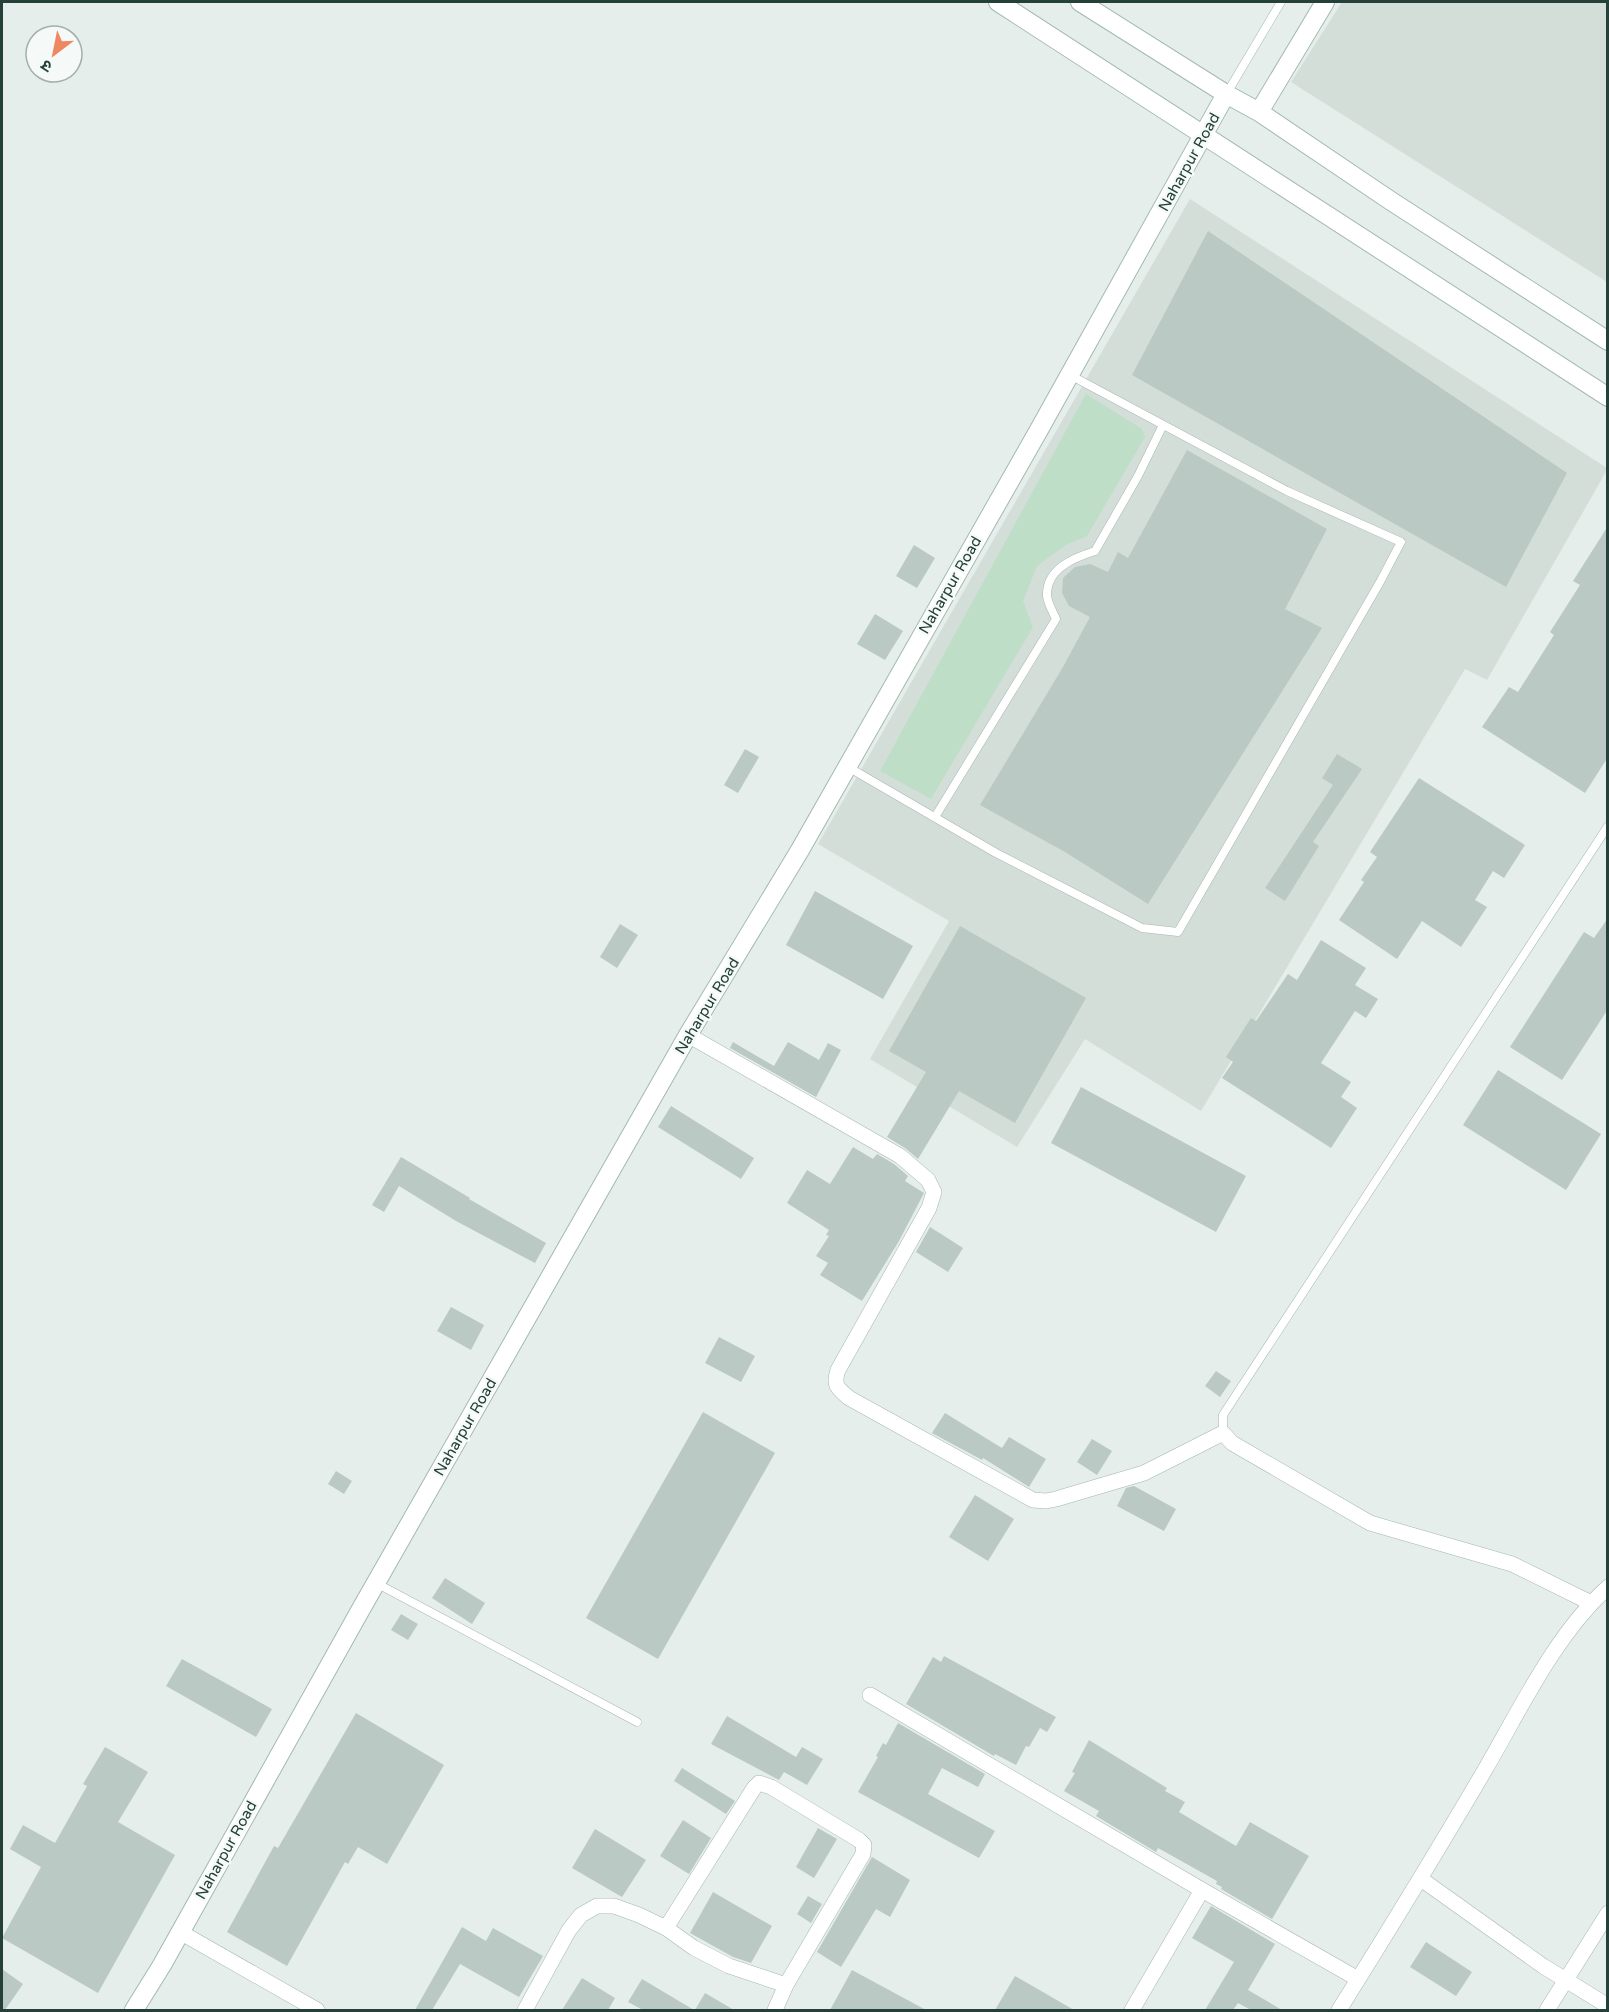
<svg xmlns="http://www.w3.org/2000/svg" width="1609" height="2012" viewBox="0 0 1609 2012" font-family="'Varela Round','Noto Sans Devanagari',sans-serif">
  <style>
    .built { fill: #d3ded9 }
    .green { fill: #bedec8 }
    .building { fill: #bac9c3 }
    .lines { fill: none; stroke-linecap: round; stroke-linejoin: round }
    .lane-casing { stroke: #a7b6b1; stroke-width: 9 }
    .street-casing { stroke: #a7b6b1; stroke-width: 16 }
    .secondary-casing { stroke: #a3b9b2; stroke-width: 20 }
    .lane { stroke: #fff; stroke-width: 8 }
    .street { stroke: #fff; stroke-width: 15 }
    .secondary { stroke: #fff; stroke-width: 18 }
    .labels { text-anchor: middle; stroke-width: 5; stroke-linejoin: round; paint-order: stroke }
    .street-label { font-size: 15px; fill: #244039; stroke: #f5faf8 }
  </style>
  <rect width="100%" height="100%" fill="#e5eeea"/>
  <!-- built -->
  <path class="built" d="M 1342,2 L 1607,2 L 1607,282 L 1291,82 Z
    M 1190,199 L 1607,468 L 1607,470 L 1487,680 L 1465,669 L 1201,1111 L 1085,1039 L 1017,1147 L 870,1059 L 949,921 L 818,844 Z"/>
  <!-- green -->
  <path class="green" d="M 1086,394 L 1142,429 L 1145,437 L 1087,536 L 1066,545 L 1037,566 L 1023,601 L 1033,627 L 931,799 L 880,771 Z"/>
  <!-- building -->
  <path class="building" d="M 1208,231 L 1567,473 L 1506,587 L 1132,375 Z
    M 1187,450 L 1327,529 L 1285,609 L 1322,628 L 1148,904 L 1065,852 L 980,805 L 1063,667 L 1090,617 L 1069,606 L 1062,593 L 1063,578 L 1075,567 L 1090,564 L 1108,572 L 1118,552 L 1128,558 Z
    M 1608,526 L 1608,757 L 1585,793 L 1482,727 L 1509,687 L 1518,692 L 1554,635 L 1550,632 L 1580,585 L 1573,581 Z
    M 914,545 L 935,558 L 917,588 L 896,576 Z
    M 875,614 L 903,631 L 885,660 L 857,644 Z
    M 745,749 L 759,757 L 738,793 L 724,785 Z
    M 1337,754 L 1362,769 L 1313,842 L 1319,846 L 1285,901 L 1265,888 L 1333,785 L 1322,778 Z
    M 1419,778 L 1525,845 L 1504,878 L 1493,871 L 1475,900 L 1487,907 L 1461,947 L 1422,921 L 1397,959 L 1339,920 L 1364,882 L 1361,880 L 1377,857 L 1370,852 Z
    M 815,891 L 913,946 L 883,999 L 786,945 Z
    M 1608,918 L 1608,1009 L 1562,1080 L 1510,1047 L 1584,932 L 1594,938 Z
    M 620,924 L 638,935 L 617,968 L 600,957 Z
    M 960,926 L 1086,998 L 1015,1123 L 959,1091 L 918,1159 L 905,1148 L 887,1137 L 926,1072 L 889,1051 Z
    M 1321,940 L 1366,968 L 1355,985 L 1378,999 L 1366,1018 L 1355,1011 L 1321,1063 L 1351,1082 L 1341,1097 L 1357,1108 L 1331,1148 L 1222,1078 L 1233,1062 L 1226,1057 L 1251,1018 L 1256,1021 L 1288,974 L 1297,980 Z
    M 733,1042 L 774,1066 L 788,1042 L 819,1060 L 828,1043 L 841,1050 L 816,1097 L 730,1048 Z
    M 1498,1070 L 1601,1134 L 1566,1190 L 1463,1125 Z
    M 1081,1087 L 1246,1176 L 1216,1232 L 1051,1143 Z
    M 671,1106 L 754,1158 L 741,1179 L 658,1127 Z
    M 853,1147 L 873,1159 L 877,1154 L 894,1164 L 908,1176 L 905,1181 L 924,1193 L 899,1241 L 862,1301 L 820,1275 L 828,1263 L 816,1256 L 829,1236 L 826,1235 L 829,1230 L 787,1203 L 807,1170 L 830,1184 Z
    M 401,1157 L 470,1198 L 469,1199 L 546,1243 L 535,1263 L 456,1221 L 399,1186 L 384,1212 L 372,1205 Z
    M 930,1227 L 963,1248 L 948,1272 L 916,1252 Z
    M 451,1307 L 484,1325 L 471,1350 L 437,1331 Z
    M 719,1337 L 755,1356 L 741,1382 L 705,1363 Z
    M 1216,1371 L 1231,1381 L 1220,1397 L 1205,1386 Z
    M 703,1412 L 775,1453 L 658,1659 L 586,1618 Z
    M 945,1413 L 1002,1448 L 1009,1437 L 1046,1459 L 1029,1487 L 983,1458 L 982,1460 L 932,1433 Z
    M 1092,1439 L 1112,1451 L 1097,1475 L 1077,1462 Z
    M 336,1471 L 352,1481 L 344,1494 L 328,1484 Z
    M 1134,1486 L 1176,1509 L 1164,1531 L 1117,1506 L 1126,1488 Z
    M 975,1495 L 1014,1519 L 988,1561 L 949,1537 Z
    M 445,1578 L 485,1603 L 472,1624 L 432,1598 Z
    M 401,1614 L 418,1624 L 408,1640 L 391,1630 Z
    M 944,1656 L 1056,1717 L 1047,1732 L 1040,1728 L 1029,1747 L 1026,1746 L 1016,1765 L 995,1754 L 994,1756 L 906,1704 L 933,1657 L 941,1662 Z
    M 182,1659 L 272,1709 L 256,1737 L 166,1686 Z
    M 356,1713 L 444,1765 L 387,1864 L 358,1847 L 348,1864 L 345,1862 L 287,1966 L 227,1932 L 274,1846 L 278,1848 Z
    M 727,1716 L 796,1757 L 802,1747 L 823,1759 L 807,1785 L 784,1772 L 779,1780 L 711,1744 Z
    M 898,1723 L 985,1774 L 978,1787 L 942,1768 L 928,1794 L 995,1831 L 979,1858 L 858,1792 L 878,1757 L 876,1756 L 883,1743 L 886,1745 Z
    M 1089,1740 L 1167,1788 L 1165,1791 L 1185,1802 L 1179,1812 L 1236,1846 L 1250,1822 L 1309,1856 L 1272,1919 L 1221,1889 L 1222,1887 L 1216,1884 L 1217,1881 L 1158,1848 L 1156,1852 L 1096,1816 L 1099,1811 L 1064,1791 L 1075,1773 L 1072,1772 Z
    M 105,1747 L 148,1772 L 118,1822 L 175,1855 L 98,1993 L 2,1938 L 41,1867 L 10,1849 L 23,1825 L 55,1843 L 87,1786 L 83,1784 Z
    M 682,1768 L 735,1801 L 726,1814 L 674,1781 Z
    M 683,1820 L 711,1838 L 689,1874 L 660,1856 Z
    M 818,1828 L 837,1839 L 814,1878 L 796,1867 Z
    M 595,1829 L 646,1860 L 622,1897 L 572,1868 Z
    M 872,1857 L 910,1880 L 890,1917 L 876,1909 L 841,1967 L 817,1952 Z
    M 713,1892 L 772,1926 L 751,1963 L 733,1957 L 690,1933 Z
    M 808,1896 L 822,1904 L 811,1923 L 797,1914 Z
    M 1211,1906 L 1275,1944 L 1248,1990 L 1282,2010 L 1251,2010 L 1238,2003 L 1233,2010 L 1205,2010 L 1234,1962 L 1192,1938 Z
    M 462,1927 L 486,1941 L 493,1928 L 543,1956 L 519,1997 L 460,1964 L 432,2010 L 415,2010 Z
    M 1426,1942 L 1472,1972 L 1456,1996 L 1410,1967 Z
    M 2,1969 L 23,1984 L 5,2010 L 2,2010 Z
    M 852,1970 L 926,2010 L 830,2010 Z
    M 1015,1976 L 1074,2010 L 995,2010 Z
    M 582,1978 L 615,1998 L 608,2010 L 562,2010 Z
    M 642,1979 L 694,2010 L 643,2010 L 628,2002 Z
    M 705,1993 L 734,2010 L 695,2010 Z"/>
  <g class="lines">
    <defs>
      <path id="lane" d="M 1227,93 L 1281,2
        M 848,767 L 996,853 L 1142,928 L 1178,932 L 1380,582 L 1401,542 L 1287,491 L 1070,375
        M 935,817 L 1056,619 C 1053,612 1048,604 1047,596 C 1046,569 1073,558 1095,551 L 1138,476 L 1163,425
        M 1223,1433 L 1223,1415 L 1608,826
        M 376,1583 L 637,1722"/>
      <path id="street" d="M 688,1035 L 900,1156 L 928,1180 L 934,1192 L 929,1208 L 838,1370 C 833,1385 837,1388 849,1398 L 1033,1500 L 1046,1501 L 1056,1499 L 1144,1473 L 1223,1433 L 1232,1443 L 1370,1523 L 1512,1564 L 1591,1603
        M 870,1695 L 1202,1890 L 1358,1979
        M 1421,1879 L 1543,1966 L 1608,2006
        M 666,1928 L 754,1788 L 759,1783 L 771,1787 L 859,1840 L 864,1845 L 863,1854 L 786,1985 L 775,2010
        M 180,1932 L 317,2010
        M 525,2010 L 569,1930 L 581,1915 L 597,1906 L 614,1906 L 639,1915 L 666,1928 L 694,1948 L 729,1966 L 786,1985
        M 1132,2010 L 1202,1890
        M 1339,2010 C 1389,1930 1438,1850 1486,1768 C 1521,1708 1555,1635 1608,1587
        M 1547,2010 L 1608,1913"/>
      <path id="secondary" d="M 998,2 L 1608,397
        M 1080,2 L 1226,94 L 1259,112 L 1391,201 L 1608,341
        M 1259,112 L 1325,2
        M 134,2010 L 162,1965 L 361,1609 L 688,1035 L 800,850 L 1040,428 L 1226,94"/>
    </defs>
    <!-- lane casing -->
    <use href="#lane" class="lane-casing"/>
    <!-- street casing -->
    <use href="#street" class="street-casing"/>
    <!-- secondary casing -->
    <use href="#secondary" class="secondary-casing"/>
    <!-- lane -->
    <use href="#lane" class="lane"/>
    <!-- street -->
    <use href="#street" class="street"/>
    <!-- secondary -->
    <use href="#secondary" class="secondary"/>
  </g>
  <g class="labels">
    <!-- street labels -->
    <g class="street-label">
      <text transform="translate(1189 162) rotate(-61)" y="5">Naharpur Road</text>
      <text transform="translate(950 585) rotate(-60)" y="5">Naharpur Road</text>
      <text transform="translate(707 1006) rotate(-59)" y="5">Naharpur Road</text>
      <text transform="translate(465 1427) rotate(-60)" y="5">Naharpur Road</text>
      <text transform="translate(226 1850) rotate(-61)" y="5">Naharpur Road</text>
    </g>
  </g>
  <!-- border -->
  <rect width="1609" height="2012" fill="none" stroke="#244039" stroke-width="6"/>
  <!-- north arrow -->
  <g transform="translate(54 54) rotate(212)"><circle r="28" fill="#f5faf8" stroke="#a1b0ac" stroke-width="1.5"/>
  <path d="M0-4.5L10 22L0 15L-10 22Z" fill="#ef8761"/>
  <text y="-9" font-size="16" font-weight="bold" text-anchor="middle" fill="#244039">उ</text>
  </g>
</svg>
